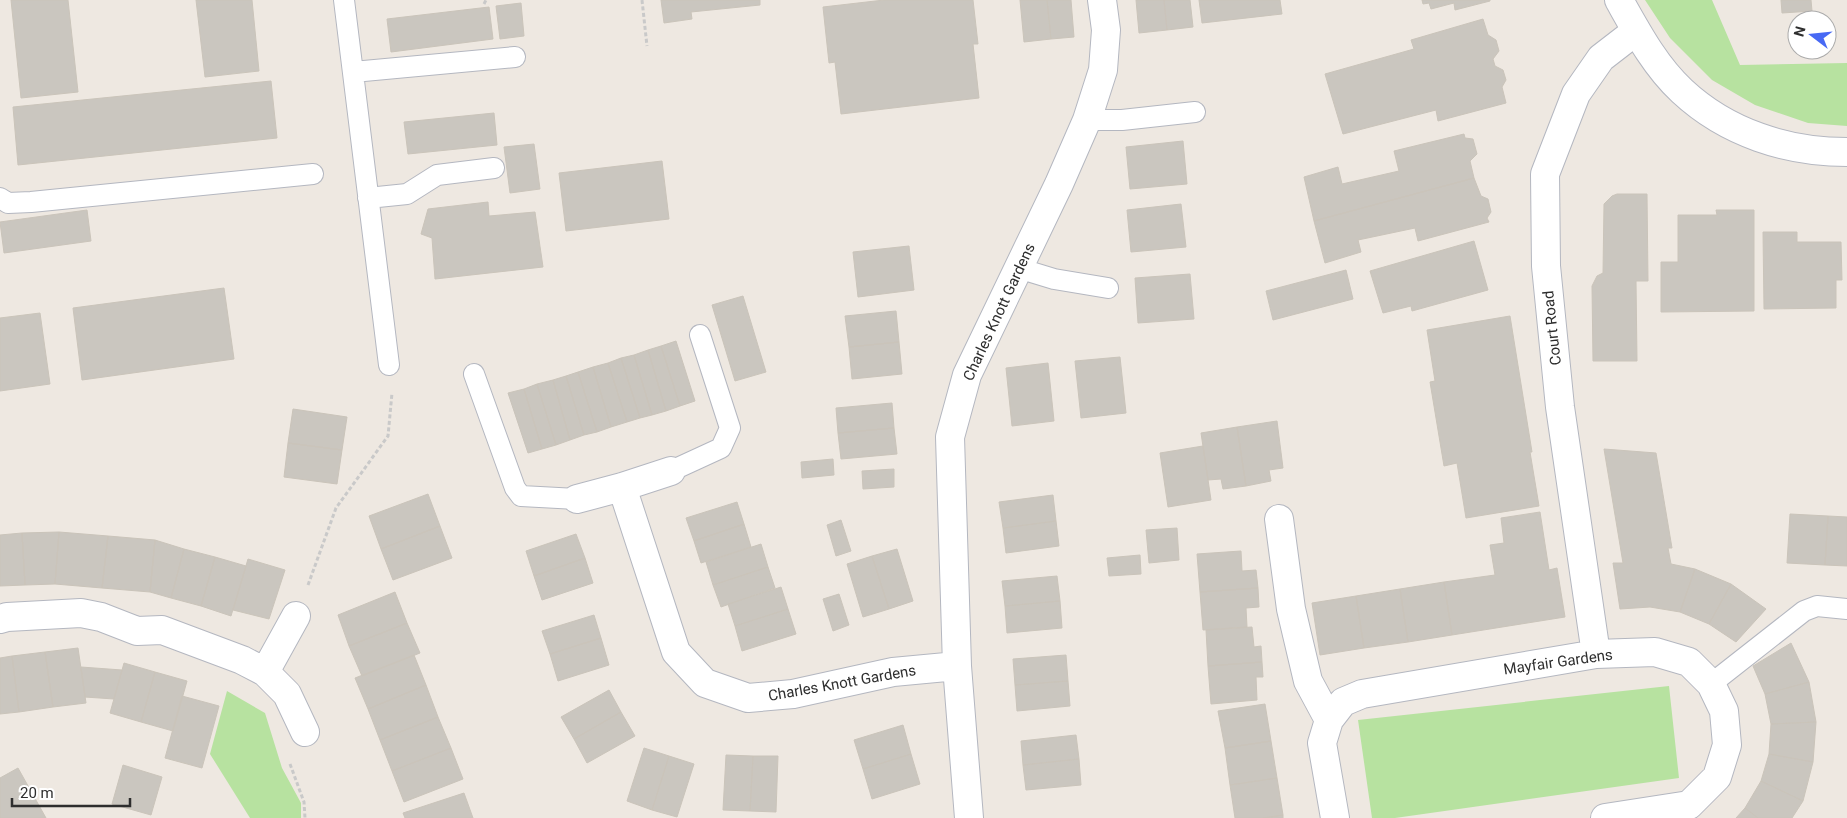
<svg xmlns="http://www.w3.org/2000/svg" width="1847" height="818" viewBox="0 0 1847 818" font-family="Roboto,sans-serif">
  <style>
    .green { fill: #b7e2a0 }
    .building { fill: #cac6bf; stroke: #cac4ba }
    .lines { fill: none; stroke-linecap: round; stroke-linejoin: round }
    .lane-casing { stroke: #b4b7c0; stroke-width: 22 }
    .street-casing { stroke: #b4b7c0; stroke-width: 30 }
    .secondary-casing { stroke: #b4b7c0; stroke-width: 30 }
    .path { stroke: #c9c9c9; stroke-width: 3; stroke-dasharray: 4 2.5; stroke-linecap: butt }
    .lane { stroke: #fff; stroke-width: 20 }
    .street { stroke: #fff; stroke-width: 28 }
    .secondary { stroke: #fff; stroke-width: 28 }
    .labels { text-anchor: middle; stroke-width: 5; stroke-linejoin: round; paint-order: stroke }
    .street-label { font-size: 15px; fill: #2e2e2e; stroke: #fff }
  </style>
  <rect width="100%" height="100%" fill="#eee8e1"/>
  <!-- green -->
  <path class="green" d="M 1645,0 L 1712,0 L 1740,65 L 1847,63 L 1847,126 L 1808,123 L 1755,105 L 1712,80 L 1670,38 Z
    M 1669,686 L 1679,778 L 1395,818 L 1372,818 L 1358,720 Z
    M 227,691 L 265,713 L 282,768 L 301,803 L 301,818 L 250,818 L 210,754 Z"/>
  <!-- building -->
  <path class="building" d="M 11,0 L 68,0 L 78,92 L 21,98 Z
    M 196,0 L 252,0 L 259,71 L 205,77 Z
    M 661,0 L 760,0 L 760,5 L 691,12 L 692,19 L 664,23 Z
    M 884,0 L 973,0 L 978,44 L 973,44 L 979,98 L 841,114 L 835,62 L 829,63 L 823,7 Z
    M 1020,0 L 1047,0 L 1051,39 L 1024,42 Z
    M 1047,0 L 1071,0 L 1074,37 L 1051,39 Z
    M 1136,0 L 1164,0 L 1167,30 L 1139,33 Z
    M 1164,0 L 1190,0 L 1193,27 L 1167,30 Z
    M 1199,0 L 1280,0 L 1282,14 L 1202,23 Z
    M 1422,0 L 1490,0 L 1490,1 L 1455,10 L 1454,3 L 1431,9 L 1429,3 L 1423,4 Z
    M 1781,0 L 1811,0 L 1812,11 L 1782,13 Z
    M 521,3 L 524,36 L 500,39 L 496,6 Z
    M 489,7 L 493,39 L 391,52 L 387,19 Z
    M 1483,19 L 1488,35 L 1496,40 L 1499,51 L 1493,59 L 1495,66 L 1503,70 L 1506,80 L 1502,87 L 1506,103 L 1438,121 L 1436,110 L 1343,134 L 1325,74 L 1414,49 L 1411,40 Z
    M 271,81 L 277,138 L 18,165 L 13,107 Z
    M 494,113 L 497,145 L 408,154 L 404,122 Z
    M 1464,134 L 1465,138 L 1473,139 L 1477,154 L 1470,161 L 1474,178 L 1314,221 L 1304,177 L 1338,167 L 1342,184 L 1399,171 L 1394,151 Z
    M 1183,141 L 1187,184 L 1130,189 L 1126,147 Z
    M 534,144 L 540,189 L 510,193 L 504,147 Z
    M 662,161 L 669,219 L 566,231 L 559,173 Z
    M 1474,178 L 1481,196 L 1488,199 L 1491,212 L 1487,218 L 1489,222 L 1418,241 L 1415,228 L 1358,240 L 1361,252 L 1325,263 L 1314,221 Z
    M 1617,194 L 1647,194 L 1648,281 L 1636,281 L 1637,361 L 1593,361 L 1592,286 L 1597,276 L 1603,273 L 1604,204 L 1612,196 Z
    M 488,202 L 489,216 L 535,212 L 543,267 L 435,279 L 432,238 L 421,234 L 428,209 Z
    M 1181,204 L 1186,247 L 1131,252 L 1127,210 Z
    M 87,210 L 91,241 L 4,253 L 0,222 Z
    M 1716,210 L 1754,210 L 1754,311 L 1661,312 L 1661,262 L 1678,262 L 1678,215 L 1717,215 Z
    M 1763,232 L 1797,232 L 1797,242 L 1841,242 L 1842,280 L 1836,280 L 1836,308 L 1764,309 Z
    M 1474,241 L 1488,290 L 1412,311 L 1411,306 L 1383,313 L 1370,271 Z
    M 909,246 L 914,290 L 858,297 L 853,252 Z
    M 1346,270 L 1353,299 L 1273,320 L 1266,291 Z
    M 1190,274 L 1194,319 L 1138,323 L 1135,278 Z
    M 224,288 L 234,359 L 82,380 L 73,308 Z
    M 743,296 L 766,372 L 735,381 L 712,305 Z
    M 896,311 L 899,342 L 849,347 L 845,316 Z
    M 40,313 L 50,384 L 0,391 L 0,318 Z
    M 1510,316 L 1532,452 L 1530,452 L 1539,506 L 1466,518 L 1457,463 L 1444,466 L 1430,382 L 1435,381 L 1427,330 Z
    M 676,341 L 695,401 L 680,406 L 661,346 Z
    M 899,342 L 902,374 L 852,379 L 849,347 Z
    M 661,346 L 680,406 L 666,411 L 648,350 Z
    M 648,350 L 666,411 L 652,415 L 634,355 Z
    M 634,355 L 652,415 L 640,418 L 621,358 Z
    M 1120,357 L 1126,413 L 1081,418 L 1075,361 Z
    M 621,358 L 640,418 L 627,422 L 608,363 Z
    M 608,363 L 627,422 L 611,427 L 593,367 Z
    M 1048,363 L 1054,421 L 1012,426 L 1006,368 Z
    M 593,367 L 611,427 L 597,432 L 578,372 Z
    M 578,372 L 597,432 L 584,435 L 566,376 Z
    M 566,376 L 584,435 L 570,440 L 553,380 Z
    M 553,380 L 570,440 L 556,445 L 537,384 Z
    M 537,384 L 556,445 L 542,449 L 524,389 Z
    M 524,389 L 542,449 L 528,453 L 508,393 Z
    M 892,403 L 894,428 L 838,433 L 836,408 Z
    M 293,409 L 347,417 L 342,450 L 288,443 Z
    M 1277,421 L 1283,468 L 1269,470 L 1271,481 L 1246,486 L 1237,427 Z
    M 1237,427 L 1246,486 L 1223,489 L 1221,479 L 1208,480 L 1201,433 Z
    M 894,428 L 897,454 L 841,459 L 838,433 Z
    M 288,443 L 342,450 L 337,484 L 284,477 Z
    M 1203,446 L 1211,500 L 1168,507 L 1160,453 Z
    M 1604,449 L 1656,453 L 1672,548 L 1668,548 L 1671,564 L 1695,569 L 1680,612 L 1650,607 L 1620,609 L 1613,563 L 1623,563 Z
    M 833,459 L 834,475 L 802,478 L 801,462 Z
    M 894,469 L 894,487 L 863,489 L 862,471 Z
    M 428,494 L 440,526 L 381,549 L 369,516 Z
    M 1053,495 L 1056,521 L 1003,528 L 999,502 Z
    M 737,502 L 744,524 L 694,541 L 686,518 Z
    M 1540,512 L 1549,570 L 1557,568 L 1565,617 L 1452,635 L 1444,582 L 1495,575 L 1490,545 L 1504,543 L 1501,518 Z
    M 1790,514 L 1828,516 L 1825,565 L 1787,563 Z
    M 1828,516 L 1847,517 L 1847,566 L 1825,565 Z
    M 841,520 L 851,551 L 836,556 L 827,525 Z
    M 1056,521 L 1059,546 L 1006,553 L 1003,528 Z
    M 744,524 L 751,547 L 701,563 L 694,541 Z
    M 440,526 L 452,558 L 393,580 L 381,549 Z
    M 1177,528 L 1179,560 L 1149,563 L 1146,530 Z
    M 59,532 L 108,536 L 102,588 L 55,584 Z
    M 59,532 L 55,584 L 25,585 L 22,533 Z
    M 22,533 L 25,585 L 0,586 L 0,535 Z
    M 576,534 L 585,558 L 534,576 L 526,551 Z
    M 108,536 L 155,540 L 150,592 L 102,588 Z
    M 155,540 L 184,549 L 171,598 L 150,592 Z
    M 761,544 L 768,567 L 713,585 L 706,562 Z
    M 184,549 L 215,557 L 201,606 L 171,598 Z
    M 897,549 L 913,601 L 889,609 L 872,556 Z
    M 1241,551 L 1242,571 L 1256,570 L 1258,588 L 1200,592 L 1197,554 Z
    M 1140,555 L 1141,574 L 1109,576 L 1107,558 Z
    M 872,556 L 889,609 L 863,617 L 847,564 Z
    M 215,557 L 246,566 L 231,616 L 201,606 Z
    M 585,558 L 593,583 L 542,600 L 534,576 Z
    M 248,559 L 285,570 L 269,619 L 233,610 Z
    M 768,567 L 775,588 L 721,607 L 713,585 Z
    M 1695,569 L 1731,584 L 1709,624 L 1680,612 Z
    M 1057,576 L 1060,601 L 1005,606 L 1002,581 Z
    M 1444,582 L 1452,635 L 1408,642 L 1400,589 Z
    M 1731,584 L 1766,609 L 1736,642 L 1709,624 Z
    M 781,587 L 788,609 L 735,626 L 728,604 Z
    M 1258,588 L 1259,607 L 1246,608 L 1247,627 L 1203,630 L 1200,592 Z
    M 1400,589 L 1408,642 L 1364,648 L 1356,596 Z
    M 395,592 L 407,623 L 349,646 L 338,615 Z
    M 839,594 L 849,625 L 833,631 L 823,599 Z
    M 1356,596 L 1364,648 L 1320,655 L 1312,603 Z
    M 1060,601 L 1062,628 L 1007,633 L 1005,606 Z
    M 788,609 L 796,634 L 742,651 L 735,626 Z
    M 594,615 L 601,638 L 550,654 L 542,631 Z
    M 407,623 L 420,653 L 362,676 L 349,646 Z
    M 1252,627 L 1254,647 L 1261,646 L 1262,662 L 1208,666 L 1206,630 Z
    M 601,638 L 609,665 L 558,681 L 550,654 Z
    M 1791,643 L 1809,682 L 1765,694 L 1753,666 Z
    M 78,648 L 86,703 L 53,707 L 45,652 Z
    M 45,652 L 53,707 L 19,712 L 12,656 Z
    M 414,655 L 426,685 L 368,709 L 355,678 Z
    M 1066,655 L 1068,681 L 1015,685 L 1013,659 Z
    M 12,656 L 19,712 L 0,714 L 0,658 Z
    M 1262,662 L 1263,677 L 1256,677 L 1257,700 L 1211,704 L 1208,666 Z
    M 124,663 L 155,672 L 141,722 L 110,713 Z
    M 81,667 L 122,670 L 114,699 L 85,697 Z
    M 155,672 L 187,681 L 173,731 L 141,722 Z
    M 1068,681 L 1070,706 L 1017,711 L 1015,685 Z
    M 1809,682 L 1816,722 L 1771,724 L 1765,694 Z
    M 426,685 L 438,717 L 380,740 L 368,709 Z
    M 609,690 L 621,712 L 574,739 L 561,717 Z
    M 182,696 L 219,706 L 202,768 L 165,758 Z
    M 1265,704 L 1271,741 L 1225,748 L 1218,711 Z
    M 621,712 L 635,736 L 587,763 L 574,739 Z
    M 438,717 L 451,748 L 392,771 L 380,740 Z
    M 1816,722 L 1813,762 L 1769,754 L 1771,724 Z
    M 903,725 L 911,754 L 863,769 L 854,740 Z
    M 1076,735 L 1079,759 L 1023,765 L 1021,741 Z
    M 1271,741 L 1277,778 L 1230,785 L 1225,748 Z
    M 451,748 L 463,779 L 404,802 L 392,771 Z
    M 644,748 L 669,756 L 652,810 L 627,801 Z
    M 911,754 L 920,784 L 872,799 L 863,769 Z
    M 1769,754 L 1813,762 L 1803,801 L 1761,781 Z
    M 726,755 L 753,756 L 750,811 L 723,810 Z
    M 669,756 L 694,764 L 677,817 L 652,810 Z
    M 753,756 L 778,756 L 776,812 L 750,811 Z
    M 1079,759 L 1081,785 L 1026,790 L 1023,765 Z
    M 123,765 L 162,777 L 151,815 L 112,804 Z
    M 18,768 L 46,818 L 0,818 L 0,778 Z
    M 1277,778 L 1283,815 L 1263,818 L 1235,818 L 1230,785 Z
    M 1761,781 L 1803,801 L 1792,818 L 1758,818 L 1745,808 Z
    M 464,793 L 473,818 L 405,818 L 403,813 Z
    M 1745,808 L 1758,818 L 1736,818 Z
    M 1283,815 L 1283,818 L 1263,818 Z"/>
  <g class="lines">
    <defs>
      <path id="lane" d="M 344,0 L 389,365
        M 353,72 L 515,57
        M 1087,120 L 1122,120 L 1195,112
        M 0,198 L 8,203 L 31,202 L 313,174
        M 368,198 L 407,194 L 437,175 L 494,168
        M 1018,268 L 1054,279 L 1108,288
        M 474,374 L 515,488 L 521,496 L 577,499
        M 671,471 L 721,448 L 730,428 L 700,335
        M 1711,684 L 1804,611 L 1817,606 L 1847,609"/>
      <path id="street" d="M 622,487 L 676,652 L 705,683 L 748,698 L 793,694 L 893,672 L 957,666
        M 577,499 L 622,487 L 671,471
        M 1279,519 L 1291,609 L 1308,681 L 1329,720
        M 0,619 L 7,617 L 81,613 L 101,617 L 137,631 L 162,630 L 242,660 L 265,672 L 287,694 L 305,732
        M 1596,654 L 1560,407 L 1546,266 L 1545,174 L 1576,94 L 1601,58 L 1636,31
        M 265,672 L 296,616
        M 969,818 L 957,666 L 950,437 L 967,375 L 1059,184 L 1087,120 L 1103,70 L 1106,30 L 1102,0
        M 1335,818 L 1322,743 L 1329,720 L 1343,702 L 1362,694 L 1596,654 L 1655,652 L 1689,662 L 1711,684 L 1724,711 L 1727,745 L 1717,777 L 1689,805 L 1605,818"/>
      <path id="secondary" d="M 1619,0 C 1637,32 1655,66 1682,91 C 1727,133 1787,152 1847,152"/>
    </defs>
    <!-- lane casing -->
    <use href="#lane" class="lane-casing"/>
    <!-- street casing -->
    <use href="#street" class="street-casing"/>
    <!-- secondary casing -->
    <use href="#secondary" class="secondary-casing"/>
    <!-- path -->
    <path class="path" d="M 642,0 L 647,46
      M 484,4 L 486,0
      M 308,585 L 336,508 L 388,436 L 392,393
      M 290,764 L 304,802 L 305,818"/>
    <!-- lane -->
    <use href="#lane" class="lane"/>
    <!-- street -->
    <use href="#street" class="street"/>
    <!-- secondary -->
    <use href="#secondary" class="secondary"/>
  </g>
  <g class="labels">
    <!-- street labels -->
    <g class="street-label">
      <text transform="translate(999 312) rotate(-65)" y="5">Charles Knott Gardens</text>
      <text transform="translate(1552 328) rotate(-96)" y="5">Court Road</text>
      <text transform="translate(1558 662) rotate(-8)" y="5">Mayfair Gardens</text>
      <text transform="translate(842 683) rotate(-10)" y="5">Charles Knott Gardens</text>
    </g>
  </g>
  <!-- north arrow -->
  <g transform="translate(1812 35) rotate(286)"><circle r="24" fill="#ffffff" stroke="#ababab"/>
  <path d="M0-4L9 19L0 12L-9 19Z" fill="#4869f4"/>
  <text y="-8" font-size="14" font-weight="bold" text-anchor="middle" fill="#2e2e2e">N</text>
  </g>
  <!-- scale -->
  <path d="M12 798v8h118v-8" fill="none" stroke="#2e2e2e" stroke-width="2.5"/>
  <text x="20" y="798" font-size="15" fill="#2e2e2e" stroke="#ffffff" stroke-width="4" paint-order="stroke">20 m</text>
</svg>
